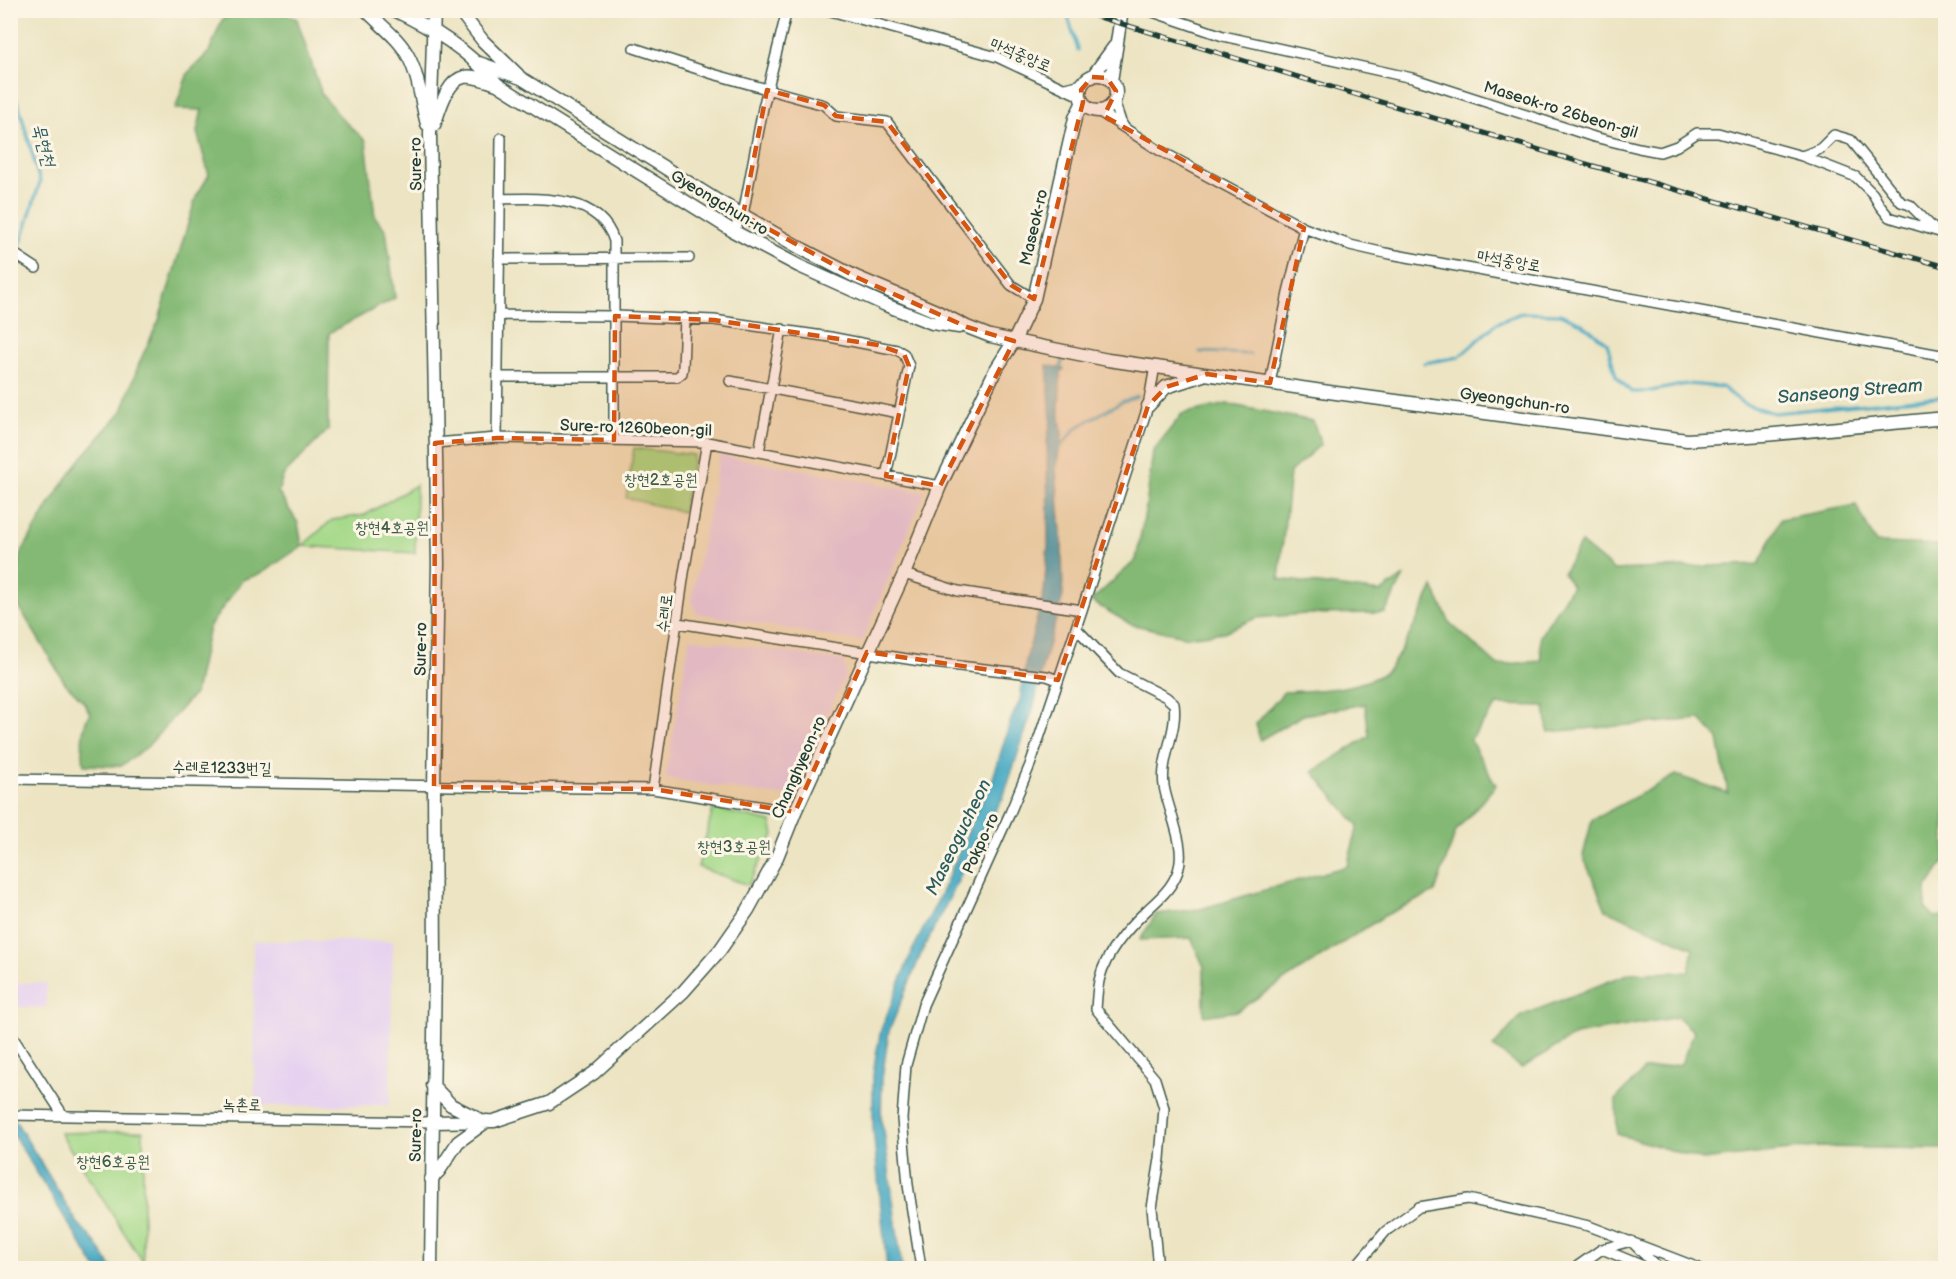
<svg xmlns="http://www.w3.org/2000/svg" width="1956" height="1279" viewBox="0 0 1956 1279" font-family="'Balsamiq Sans','Poor Story',sans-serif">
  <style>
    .built { fill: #e6d2f0 }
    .green { fill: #a5d989; stroke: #628b5e; stroke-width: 1.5 }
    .forest { fill: #84b975; stroke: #527b54; stroke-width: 1.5 }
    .water { fill: #42a7c2; stroke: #30727b; stroke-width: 1.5 }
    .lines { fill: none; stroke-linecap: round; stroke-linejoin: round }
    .stream { stroke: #42a7c2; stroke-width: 3 }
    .street-casing { stroke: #3e5649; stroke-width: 12 }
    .secondary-casing { stroke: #3e5649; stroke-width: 15 }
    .street { stroke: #fff; stroke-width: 9 }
    .secondary { stroke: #fff; stroke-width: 12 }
    .rail-casing { stroke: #1f3d34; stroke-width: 5 }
    .rail { stroke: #fcf5e5; stroke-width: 3; stroke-dasharray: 9; stroke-linecap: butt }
    .marked { fill: #d45610; fill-opacity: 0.2; stroke: #d45610; stroke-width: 4.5; stroke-dasharray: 12 8; stroke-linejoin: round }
    .labels { text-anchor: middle; stroke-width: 6; stroke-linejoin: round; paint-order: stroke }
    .street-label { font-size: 16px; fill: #1f3d34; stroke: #fcf5e5 }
    .park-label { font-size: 16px; fill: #3a5c45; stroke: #fcf5e5 }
    .water-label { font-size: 18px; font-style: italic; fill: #2a5d5f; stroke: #fcf5e5 }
  </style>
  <rect width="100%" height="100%" fill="#fcf5e5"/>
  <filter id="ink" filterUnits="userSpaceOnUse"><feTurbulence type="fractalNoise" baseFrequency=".0167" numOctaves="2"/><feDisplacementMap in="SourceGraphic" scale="12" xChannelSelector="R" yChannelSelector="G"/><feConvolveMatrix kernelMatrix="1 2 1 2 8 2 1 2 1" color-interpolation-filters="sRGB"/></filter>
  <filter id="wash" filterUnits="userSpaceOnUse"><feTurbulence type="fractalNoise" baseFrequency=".008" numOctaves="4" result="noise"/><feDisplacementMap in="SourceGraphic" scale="24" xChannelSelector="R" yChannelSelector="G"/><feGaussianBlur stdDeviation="1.35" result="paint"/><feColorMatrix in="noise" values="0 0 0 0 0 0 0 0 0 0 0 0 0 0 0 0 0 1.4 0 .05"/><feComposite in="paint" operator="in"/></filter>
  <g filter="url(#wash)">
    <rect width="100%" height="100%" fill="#ece4c2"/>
    <!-- built -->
    <path class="built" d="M 720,455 L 925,492 L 862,642 L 697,613 L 691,601 Z
      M 690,638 L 844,661 L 846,676 L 789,791 L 780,796 L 665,778 Z
      M 253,941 L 393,941 L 390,1105 L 255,1106 Z
      M 11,983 L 46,983 L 46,1008 L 11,1007 Z"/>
    <!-- green -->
    <path class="green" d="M 634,448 L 694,455 L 683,512 L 626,498 Z
      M 416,485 L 415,553 L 302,546 L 332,520 L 365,515 Z
      M 713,809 L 771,822 L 774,835 L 748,885 L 698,867 Z
      M 143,1131 L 143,1262 L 60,1133 Z"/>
    <!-- forest -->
    <path class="forest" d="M 237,11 L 280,11 L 297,19 L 322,95 L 343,120 L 366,141 L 375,217 L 386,230 L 395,298 L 329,333 L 328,430 L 283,476 L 278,492 L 298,523 L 302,546 L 262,573 L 242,580 L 209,627 L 195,693 L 147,747 L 121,766 L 84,765 C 82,747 80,729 90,713 L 83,701 L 65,683 L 15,600 L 20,555 L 52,500 L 79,461 L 122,411 L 140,361 L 159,320 L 196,197 L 209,175 L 197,132 L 202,110 L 175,109 L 188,73 L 209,52 L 222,20 Z
      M 1227,404 L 1313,421 L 1321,444 L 1290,472 L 1279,579 L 1381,592 L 1404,576 L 1385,613 L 1305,614 L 1256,618 L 1224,632 L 1188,637 L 1130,624 L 1091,601 L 1136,560 L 1146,507 L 1153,451 L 1182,414 Z
      M 1856,505 L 1876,543 L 1945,545 L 1945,861 L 1926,889 L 1925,907 L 1935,917 L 1945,916 L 1945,1149 L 1816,1147 L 1703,1160 L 1617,1134 L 1616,1099 L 1644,1070 L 1681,1064 L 1694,1032 L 1678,1017 L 1575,1035 L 1522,1068 L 1493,1047 L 1521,1016 L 1630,973 L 1689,972 L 1693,948 L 1606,910 L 1583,856 L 1592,820 L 1676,775 L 1728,793 L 1718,739 L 1700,719 L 1548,732 L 1545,706 L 1497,705 L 1470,740 L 1496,785 L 1456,831 L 1435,892 L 1384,916 L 1237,1011 L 1204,1016 L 1204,967 L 1191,938 L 1140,940 L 1156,914 L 1200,909 L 1347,866 L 1358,826 L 1313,772 L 1369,736 L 1365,704 L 1303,715 L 1260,740 L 1256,724 L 1284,692 C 1317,690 1352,691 1383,674 C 1397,666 1425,604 1433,587 L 1450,623 L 1497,665 L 1541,661 L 1540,636 L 1572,586 L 1563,573 L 1581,543 L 1614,570 L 1759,564 L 1781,519 Z"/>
    <!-- water -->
    <path class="water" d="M 1047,365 L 1064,369 L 1061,372 L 1059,408 L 1062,435 L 1056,469 L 1062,545 L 1063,596 L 1043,664 L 1034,706 L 1003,798 L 972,848 L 959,879 L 922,952 L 889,1031 L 882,1079 L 881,1121 L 884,1131 L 902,1268 L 887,1268 L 873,1129 L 873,1075 L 876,1055 L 881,1030 L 912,951 L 938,900 L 981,802 L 991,785 L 1010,722 L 1020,700 L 1026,660 L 1044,592 L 1048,545 L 1047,441 L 1051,420 Z
      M 10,1112 L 77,1222 L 95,1242 L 112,1268 L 96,1268 L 11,1131 Z"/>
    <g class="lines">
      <!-- stream -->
      <path class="stream" d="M 1066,10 L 1078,50
        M 10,88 L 19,106 L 40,182 L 18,252
        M 10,278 L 16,259
        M 1200,352 L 1250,354
        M 1424,363 L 1459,357 L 1497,323 L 1521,313 L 1560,314 L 1581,323 L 1607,343 L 1616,376 L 1631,392 L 1646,392 L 1687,384 L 1722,387 L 1744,404 L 1774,413 L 1946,396
        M 1060,370 L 1065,353
        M 1058,450 L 1076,428 L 1121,402 L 1137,396"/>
    </g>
  </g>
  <g filter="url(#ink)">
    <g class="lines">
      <defs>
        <path id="street" d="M 827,10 L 997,57 L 1080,96
          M 1147,10 L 1223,36 L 1412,78 L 1594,137 L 1639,148 L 1660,152 L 1677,146 L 1697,133 L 1718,133 L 1802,156 L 1856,177 L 1873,194 L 1880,206 L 1889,217 L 1946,234
          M 634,48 L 713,74 L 824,105 L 836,116 L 887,122 L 1011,285 L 1034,299
          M 1065,88 L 1083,84
          M 1114,101 L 1121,122 L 1124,127
          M 1098,111 L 1157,149 L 1304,228 L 1350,245 L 1385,253 L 1946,356
          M 1802,156 L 1820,149 L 1834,135 L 1851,140 L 1901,202 L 1910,205 L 1935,230
          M 500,199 C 539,198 599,194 614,241 L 614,440
          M 733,231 L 743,215 L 763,108 L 787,10
          M 10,251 L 36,268
          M 499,259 L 689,258
          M 499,315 L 615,316 L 714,320 L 830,337 L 897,350 L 904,354 L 909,366 L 886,476
          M 498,377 L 677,377 L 682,373 L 683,367 L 685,318
          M 730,381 L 899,413
          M 1270,383 L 1289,288 L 1304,228
          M 497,438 L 501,138
          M 435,443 L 497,438 L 707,442 L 940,486
          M 759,452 L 782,329
          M 904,574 L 958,591 L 1082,610
          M 678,623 L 933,663 L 1047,676 L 1058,680
          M 1076,628 L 1119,673 L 1166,697 L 1174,704 C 1178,732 1160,758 1164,786 C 1168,811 1187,846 1178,871 C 1172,888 1160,898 1147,910 C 1128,928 1107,951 1100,977 C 1097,987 1097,999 1096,1009 L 1155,1079 L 1164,1108 L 1160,1159 L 1152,1208 L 1158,1268
          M 10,779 L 653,789 L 795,812
          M 653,789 L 684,573 L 707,442
          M 10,1033 L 63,1115
          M 10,1115 L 431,1122
          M 1602,1249 L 1648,1268
          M 921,1268 L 908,1185 L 902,1119 L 906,1065 L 923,1005 L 1010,813 L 1030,765 L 1082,610 L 1148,406 L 1155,366
          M 1354,1268 L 1386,1231 L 1419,1207 L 1468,1199 L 1589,1226 L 1699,1268
          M 1575,1268 L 1602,1249 L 1631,1241 L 1658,1268"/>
        <path id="secondary" d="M 366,10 C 380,25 399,38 408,56 C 419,76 421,102 427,124
          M 394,10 C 434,29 468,50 497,84 L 733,231 L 799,266 L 888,306 L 932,323 L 959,327
          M 459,10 L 483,41 L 518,75
          M 479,63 L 521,78 L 718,201 L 804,250 L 856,277 L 936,311 L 967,327 L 990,336 L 1108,360 L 1336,393 L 1687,440 L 1764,435 L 1946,418
          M1080 93a18 18 0 1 1 36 0a18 18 0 1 1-36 0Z
          M 1092,77 L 1114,47
          M 1111,81 L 1122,10
          M 434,125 C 440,110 446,81 464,77 C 474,75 487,81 497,84
          M 1148,406 L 1166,387 L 1203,375
          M 432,1085 L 451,1105 L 477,1118
          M 431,1122 L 494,1121 L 549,1103 L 594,1073 L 683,992 L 720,950 L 748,910 L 777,857 L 795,812 L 904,574 L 940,486 L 995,371 L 1014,341 L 1034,299 L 1075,118 L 1083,102
          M 431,1179 L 439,1171 L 458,1142 L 487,1121
          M 431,1268 L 435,960 L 434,787 L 438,563 L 430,134 L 434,10"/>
      </defs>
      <!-- street casing -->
      <use href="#street" class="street-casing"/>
      <!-- secondary casing -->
      <use href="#secondary" class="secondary-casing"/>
      <!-- street -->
      <use href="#street" class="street"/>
      <!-- secondary -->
      <use href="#secondary" class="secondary"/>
      <defs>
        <path id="rail" d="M 1076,10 L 1583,163 L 1946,267"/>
      </defs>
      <!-- rail casing -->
      <use href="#rail" class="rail-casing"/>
      <!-- rail -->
      <use href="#rail" class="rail"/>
    </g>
  </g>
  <!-- marked area -->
  <path class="marked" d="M 1092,77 L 1107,78 L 1116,91 L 1104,116 L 1304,228 L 1270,383 L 1207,374 L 1166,387 L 1148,406 L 1058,680 L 867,652 L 795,812 L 653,789 L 434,787 L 435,443 L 497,438 L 614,440 L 615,316 L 714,320 L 878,345 L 904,354 L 909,366 L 886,476 L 940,486 L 1014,341 L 967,327 L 856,277 L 743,215 L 767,90 L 824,105 L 836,116 L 887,122 L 1011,285 L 1034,299 L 1083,102 L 1081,90 Z"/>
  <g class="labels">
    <!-- street labels -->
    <g class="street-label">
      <text transform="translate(1021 54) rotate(23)" y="6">마석중앙로</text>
      <text transform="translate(1561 109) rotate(17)" y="6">Maseok-ro 26beon-gil</text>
      <text transform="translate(415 164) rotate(-91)" y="6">Sure-ro</text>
      <text transform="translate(720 202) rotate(31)" y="6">Gyeongchun-ro</text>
      <text transform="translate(1033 227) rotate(-77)" y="6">Maseok-ro</text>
      <text transform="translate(1509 260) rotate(10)" y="6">마석중앙로</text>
      <text transform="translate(1515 400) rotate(8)" y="6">Gyeongchun-ro</text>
      <text transform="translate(636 427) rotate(2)" y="6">Sure-ro 1260beon-gil</text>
      <text transform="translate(664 613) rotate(-83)" y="6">수레로</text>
      <text transform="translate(420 649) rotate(-89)" y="6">Sure-ro</text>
      <text transform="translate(222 767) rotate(1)" y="6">수레로1233번길</text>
      <text transform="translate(798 767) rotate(-66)" y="6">Changhyeon-ro</text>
      <text transform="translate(980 843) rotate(-65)" y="6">Pokpo-ro</text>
      <text transform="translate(242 1104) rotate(1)" y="6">녹촌로</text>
      <text transform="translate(415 1135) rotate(-89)" y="6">Sure-ro</text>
    </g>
    <!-- park labels -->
    <g class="park-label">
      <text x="661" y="485">창현2호공원</text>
      <text x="392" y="533">창현4호공원</text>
      <text x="734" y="852">창현3호공원</text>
      <text x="113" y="1167">창현6호공원</text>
    </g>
    <!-- water labels -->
    <g class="water-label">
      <text transform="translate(44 145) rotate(75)" y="6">묵현천</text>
      <text transform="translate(1850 391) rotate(-5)" y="6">Sanseong Stream</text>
      <text transform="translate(958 837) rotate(-64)" y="6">Maseogucheon</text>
    </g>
  </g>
  <!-- margin -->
  <rect width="1956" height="1279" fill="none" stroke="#fcf5e5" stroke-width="36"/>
</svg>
